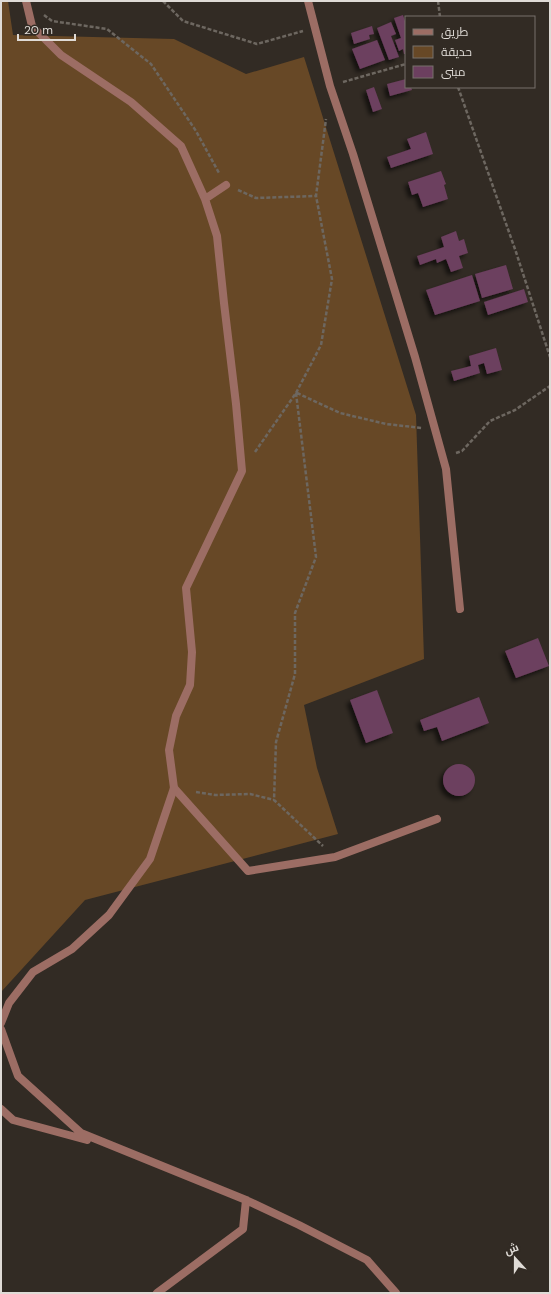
<svg xmlns="http://www.w3.org/2000/svg" width="551" height="1294" viewBox="0 0 551 1294" font-family="'DM Sans',Cairo,sans-serif">
  <style>
    .green { fill: #674826 }
    .building { fill: #6c3f5f; filter: url(#shadow) }
    .lines { fill: none; stroke-linecap: round; stroke-linejoin: round }
    .path { stroke: #6d6760; stroke-width: 2.5; stroke-dasharray: 4 2; stroke-linecap: butt }
    .lane { stroke: #9c6d64; stroke-width: 8 }
    .street { stroke: #9c6d64; stroke-width: 8 }
  </style>
  <defs>
    <filter id="shadow"><feDropShadow dx="-3.5" dy="3.5" stdDeviation="2" flood-color="#0009"/></filter>
  </defs>
  <rect width="100%" height="100%" fill="#322b24"/>
  <!-- green -->
  <path class="green" d="M 1,1 L 8,1 L 13,35 L 174,39 L 246,74 L 304,57 L 416,415 L 424,659 L 304,705 L 317,768 L 338,834 L 85,900 L 1,992 Z"/>
  <!-- building -->
  <path class="building" d="M 403,15 L 406,24 L 406,54 L 404,54 L 403,49 L 399,51 L 395,40 L 401,38 L 394,18 Z
    M 391,22 L 396,34 L 391,36 L 399,57 L 389,60 L 377,28 Z
    M 372,26 L 374,34 L 369,35 L 370,39 L 354,44 L 351,33 Z
    M 377,40 L 385,60 L 360,69 L 352,49 Z
    M 406,79 L 406,87 L 411,87 L 412,90 L 390,96 L 387,84 Z
    M 374,87 L 382,109 L 373,112 L 366,90 Z
    M 426,132 L 433,154 L 391,168 L 387,157 L 411,149 L 407,139 Z
    M 441,171 L 446,184 L 444,185 L 448,199 L 423,207 L 418,193 L 412,195 L 408,182 Z
    M 456,231 L 459,241 L 464,239 L 468,253 L 459,256 L 463,268 L 451,272 L 446,259 L 437,263 L 436,259 L 420,265 L 417,256 L 444,247 L 441,237 Z
    M 506,265 L 513,289 L 482,298 L 475,274 Z
    M 472,275 L 480,301 L 435,315 L 426,290 Z
    M 524,289 L 528,302 L 488,315 L 484,302 Z
    M 496,348 L 502,370 L 487,374 L 484,363 L 478,365 L 480,373 L 454,381 L 451,371 L 471,366 L 469,356 Z
    M 538,638 L 549,666 L 516,678 L 505,651 Z
    M 377,690 L 393,733 L 366,743 L 350,700 Z
    M 479,697 L 489,723 L 442,741 L 437,727 L 424,731 L 420,720 Z
    M443 780a16 16 0 1 1 32 0a16 16 0 1 1-32 0Z"/>
  <g class="lines">
    <!-- path -->
    <path class="path" d="M 163,1 L 183,21 L 257,44 L 303,31
      M 438,1 L 440,17
      M 44,15 L 52,21 L 107,29 L 151,64 L 196,131 L 219,173
      M 343,82 L 406,64
      M 458,87 L 516,252 L 550,357
      M 238,190 L 256,198 L 316,196
      M 296,393 L 316,557 L 295,613 L 295,674 L 276,742 L 274,800 L 323,846
      M 297,393 L 340,413 L 386,424 L 422,428
      M 255,452 L 296,393 L 321,345 L 332,279 L 316,196 L 326,119
      M 456,453 L 462,451 L 490,421 L 515,410 L 550,386
      M 196,792 L 215,795 L 250,794 L 274,800"/>
    <!-- lane -->
    <path class="lane" d="M 174,788 L 248,871 L 335,857 L 437,819"/>
    <!-- street -->
    <path class="street" d="M 26,1 L 32,26 L 61,55 L 131,102 L 181,146 L 205,199
      M 308,1 L 330,86 L 353,154 L 415,357 L 446,469 L 460,609
      M 1,1023 L 9,1003 L 33,972 L 72,949 L 109,915 L 150,859 L 174,788 L 169,750 L 176,716 L 190,685 L 192,652 L 186,588 L 242,471 L 236,404 L 224,303 L 217,236 L 205,199 L 226,185
      M 1,1029 L 18,1076 L 81,1133 L 246,1200 L 299,1225 L 367,1260 L 396,1293
      M 1,1109 L 13,1120 L 87,1140
      M 157,1293 L 243,1229 L 246,1200"/>
  </g>
  <!-- border -->
  <rect width="551" height="1294" fill="none" stroke="#dfdbd6" stroke-width="4"/>
  <!-- legend -->
  <rect x="405" y="16" width="130" height="72" fill="#322b24" stroke="#77716b"/>
  <rect x="413" y="29" width="20" height="6" fill="#9c6d64" stroke="#77716b"/>
  <text x="441" y="36" font-size="12" fill="#dfdbd6">طريق</text>
  <rect x="413" y="46" width="20" height="12" fill="#674826" stroke="#77716b"/>
  <text x="441" y="56" font-size="12" fill="#dfdbd6">حديقة</text>
  <rect x="413" y="66" width="20" height="12" fill="#6c3f5f" stroke="#77716b"/>
  <text x="441" y="76" font-size="12" fill="#dfdbd6">مبنى</text>
  <!-- north arrow -->
  <g transform="translate(515 1258) rotate(339)" stroke="#322b24" stroke-width="3" paint-order="stroke">
  <path d="M0-3L7 15L0 10L-7 15Z" fill="#dfdbd6"/>
  <text y="-6" font-size="11" font-weight="bold" text-anchor="middle" fill="#dfdbd6">ش</text>
  </g>
  <!-- scale -->
  <path d="M18 34v6h57v-6" fill="none" stroke="#dfdbd6" stroke-width="2"/>
  <text x="24" y="34" font-size="12" fill="#dfdbd6" stroke="#322b24" stroke-width="3" paint-order="stroke">20 m</text>
</svg>
